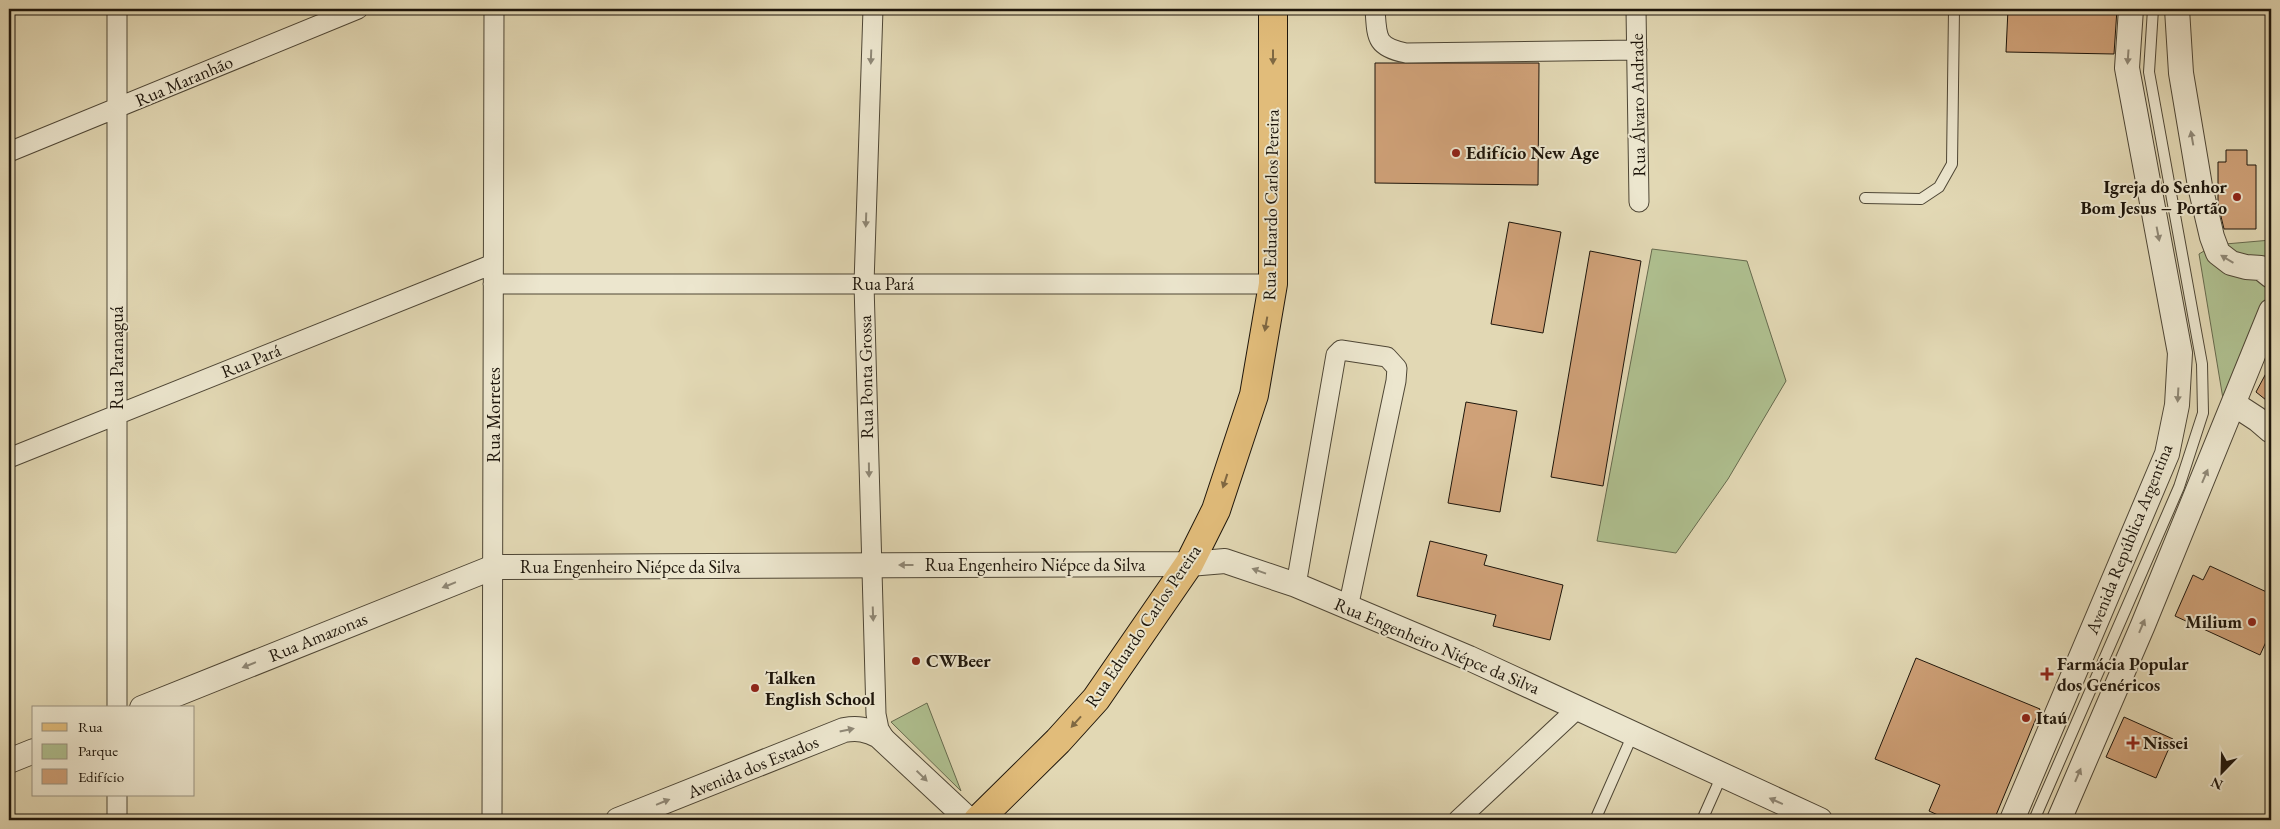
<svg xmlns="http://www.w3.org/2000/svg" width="2280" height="829" viewBox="0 0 2280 829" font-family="'EB Garamond',serif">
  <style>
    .green { fill: #afc090; stroke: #666a4e }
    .building { fill: #cfa178; stroke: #1d150b }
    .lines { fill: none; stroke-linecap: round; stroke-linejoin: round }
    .service-casing { stroke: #4e4635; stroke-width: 12 }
    .minor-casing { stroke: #4e4635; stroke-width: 21 }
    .tertiary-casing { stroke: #4e4635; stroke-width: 26 }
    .primary-casing { stroke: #1d150b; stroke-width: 30 }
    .service { stroke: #ece6ce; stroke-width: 10 }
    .minor { stroke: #ece6ce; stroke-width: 19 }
    .tertiary { stroke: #ece6ce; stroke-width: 24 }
    .primary { stroke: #e1bc7a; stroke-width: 28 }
    .oneway { fill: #8f8876 }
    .oneway2 { fill: #7f6842 }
    .poi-dot { fill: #8f2418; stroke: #ece6ce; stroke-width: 2 }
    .labels { text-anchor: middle; stroke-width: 4; stroke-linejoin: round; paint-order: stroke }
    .street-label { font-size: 18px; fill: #1d150b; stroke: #ece6ce }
    .poi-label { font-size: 18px; font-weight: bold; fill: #1d150b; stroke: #ece6ce; text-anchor: start }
  </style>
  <rect width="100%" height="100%" fill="#e2d8b4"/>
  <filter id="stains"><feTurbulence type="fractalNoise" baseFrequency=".004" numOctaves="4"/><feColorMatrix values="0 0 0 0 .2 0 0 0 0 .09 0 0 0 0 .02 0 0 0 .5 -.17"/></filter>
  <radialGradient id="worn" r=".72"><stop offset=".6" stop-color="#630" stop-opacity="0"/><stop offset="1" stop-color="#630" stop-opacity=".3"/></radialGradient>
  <!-- green -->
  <path class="green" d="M 2271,240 L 2271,311 L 2227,423 L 2199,254 L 2214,245 Z
    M 1652,249 L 1747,261 L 1786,381 L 1728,479 L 1676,553 L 1597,541 Z
    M 927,703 L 961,791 L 891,722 Z"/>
  <!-- building -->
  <path class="building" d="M 2008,9 L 2117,9 L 2114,54 L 2006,52 Z
    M 1375,63 L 1539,63 L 1538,185 L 1375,183 Z
    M 2226,150 L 2247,150 L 2247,165 L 2256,165 L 2256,229 L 2224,229 L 2218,204 L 2218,162 L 2226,162 Z
    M 1509,222 L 1561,232 L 1543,333 L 1491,324 Z
    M 1590,251 L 1641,261 L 1603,486 L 1551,477 Z
    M 2271,364 L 2271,404 L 2256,392 Z
    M 1466,402 L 1517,411 L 1500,512 L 1448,503 Z
    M 1430,541 L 1487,555 L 1484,565 L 1563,585 L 1550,640 L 1493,626 L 1496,615 L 1417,596 Z
    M 2210,566 L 2271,594 L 2271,631 L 2260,655 L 2175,616 L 2193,575 L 2203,580 Z
    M 1916,658 L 2040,709 L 1994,820 L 1949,820 L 1929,811 L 1940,785 L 1875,759 Z
    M 2124,717 L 2173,739 L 2156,778 L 2106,757 Z"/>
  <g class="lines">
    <defs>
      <path id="service" d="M 1865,198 L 1921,199 L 1939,187 L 1952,164 L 1954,9
        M 1595,820 L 1633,734
        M 1702,820 L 1722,775
        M 2034,820 L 2179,487 L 2203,413 L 2202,364 L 2149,72 L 2153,9"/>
      <path id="minor" d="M 873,9 L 864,284 L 876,714 L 879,729 L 887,742
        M 1375,9 C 1377,37 1375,47 1406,53 L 1637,50
        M 1636,9 L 1639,202
        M 9,152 L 358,9
        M 493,284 L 1273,284
        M 9,458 L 493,264
        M 1296,585 L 1336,355 L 1341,350 L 1387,357 L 1397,368 L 1396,381 L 1348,608
        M 117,708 L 117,9
        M 117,820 L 117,795
        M 492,820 L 494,9
        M 1458,820 L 1578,708"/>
      <path id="tertiary" d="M 2177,9 L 2181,73 L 2200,186 L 2212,237 L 2218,253 L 2231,263 L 2246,267 L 2261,268 L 2271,276
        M 2234,404 L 2257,419 L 2271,431
        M 142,708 L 494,567 L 1189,564 L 1225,561 L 1296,585 L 1469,658 L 1820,820
        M 9,761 L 34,751
        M 618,820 L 844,730 C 857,728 867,729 879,736 L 969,820
        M 2012,820 L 2167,454 L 2177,405 L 2180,353 L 2127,68 L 2131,9
        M 2059,820 L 2143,625 L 2271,311"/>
      <path id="primary" d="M 978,820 L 1058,741 L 1096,699 L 1189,564 L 1216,510 L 1254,395 L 1273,284 L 1273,9"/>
    </defs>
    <!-- service casing -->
    <use href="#service" class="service-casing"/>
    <!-- minor casing -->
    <use href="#minor" class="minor-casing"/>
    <!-- tertiary casing -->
    <use href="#tertiary" class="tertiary-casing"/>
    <!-- primary casing -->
    <use href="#primary" class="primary-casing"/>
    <!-- service -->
    <use href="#service" class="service"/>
    <!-- minor -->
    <use href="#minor" class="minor"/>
    <!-- tertiary -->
    <use href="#tertiary" class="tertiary"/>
    <!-- primary -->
    <use href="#primary" class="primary"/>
  </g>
  <!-- one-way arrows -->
  <defs><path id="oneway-solid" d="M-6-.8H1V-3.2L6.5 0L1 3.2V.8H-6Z" transform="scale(1.25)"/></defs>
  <g class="oneway">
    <use href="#oneway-solid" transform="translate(871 57) rotate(92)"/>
    <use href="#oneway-solid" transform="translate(2128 57) rotate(94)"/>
    <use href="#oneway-solid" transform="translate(2192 138) rotate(-100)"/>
    <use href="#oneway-solid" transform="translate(866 220) rotate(92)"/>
    <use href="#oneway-solid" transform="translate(2158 234) rotate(79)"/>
    <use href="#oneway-solid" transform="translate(2227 259) rotate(-149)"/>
    <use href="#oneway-solid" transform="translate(2178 395) rotate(93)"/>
    <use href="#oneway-solid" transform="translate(869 470) rotate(89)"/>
    <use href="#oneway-solid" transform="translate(2205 476) rotate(-67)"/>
    <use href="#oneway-solid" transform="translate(906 565) rotate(180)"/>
    <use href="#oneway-solid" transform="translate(1259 571) rotate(-160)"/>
    <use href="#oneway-solid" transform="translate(449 585) rotate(158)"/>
    <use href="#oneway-solid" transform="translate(873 614) rotate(88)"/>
    <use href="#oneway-solid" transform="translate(2142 626) rotate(-67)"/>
    <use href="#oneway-solid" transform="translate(249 665) rotate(158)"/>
    <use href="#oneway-solid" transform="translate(847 730) rotate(-12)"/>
    <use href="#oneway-solid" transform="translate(2078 775) rotate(-67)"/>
    <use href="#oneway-solid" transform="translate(922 776) rotate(44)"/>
    <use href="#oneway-solid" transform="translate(1776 801) rotate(-156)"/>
    <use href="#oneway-solid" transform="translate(663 802) rotate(-22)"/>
  </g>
  <g class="oneway2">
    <use href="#oneway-solid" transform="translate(1273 57) rotate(90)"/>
    <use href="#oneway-solid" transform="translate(1266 324) rotate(100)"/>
    <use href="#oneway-solid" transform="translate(1225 481) rotate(108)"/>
    <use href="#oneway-solid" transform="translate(1076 722) rotate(132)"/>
  </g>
  <!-- markers -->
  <g class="poi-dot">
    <circle cx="1456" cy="153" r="5"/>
    <circle cx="2237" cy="197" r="5"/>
    <circle cx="2252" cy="622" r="5"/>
    <circle cx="916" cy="661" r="5"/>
    <path d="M2044.5 666.5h5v5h5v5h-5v5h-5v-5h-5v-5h5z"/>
    <circle cx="755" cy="688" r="5"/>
    <circle cx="2026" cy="718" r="5"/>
    <path d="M2130.5 735.5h5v5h5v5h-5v5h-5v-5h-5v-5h5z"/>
  </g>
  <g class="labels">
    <!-- street labels -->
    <g class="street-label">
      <text transform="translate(184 81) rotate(-23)" y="6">Rua Maranhão</text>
      <text transform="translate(1638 105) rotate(-91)" y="6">Rua Álvaro Andrade</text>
      <text transform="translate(1271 205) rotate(-89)" y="6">Rua Eduardo Carlos Pereira</text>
      <text x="883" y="290">Rua Pará</text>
      <text transform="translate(117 358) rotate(-90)" y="6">Rua Paranaguá</text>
      <text transform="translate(251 361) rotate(-22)" y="6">Rua Pará</text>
      <text transform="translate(866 377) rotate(-91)" y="6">Rua Ponta Grossa</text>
      <text transform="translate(494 415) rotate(-90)" y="6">Rua Morretes</text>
      <text transform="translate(2129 539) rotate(-68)" y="6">Avenida República Argentina</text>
      <text x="1035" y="571">Rua Engenheiro Niépce da Silva</text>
      <text x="630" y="573">Rua Engenheiro Niépce da Silva</text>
      <text transform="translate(1143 626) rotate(-56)" y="6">Rua Eduardo Carlos Pereira</text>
      <text transform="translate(318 637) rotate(-22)" y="6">Rua Amazonas</text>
      <text transform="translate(1437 646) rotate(23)" y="6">Rua Engenheiro Niépce da Silva</text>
      <text transform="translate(753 767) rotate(-22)" y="6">Avenida dos Estados</text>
    </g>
    <!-- poi labels -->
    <g class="poi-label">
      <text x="1466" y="159">Edifício New Age</text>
      <text x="2227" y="193" text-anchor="end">Igreja do Senhor<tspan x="2227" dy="21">Bom Jesus – Portão</tspan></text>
      <text x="2242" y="628" text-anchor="end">Milium</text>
      <text x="926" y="667">CWBeer</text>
      <text x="2057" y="670">Farmácia Popular<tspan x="2057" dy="21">dos Genéricos</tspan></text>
      <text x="765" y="684">Talken<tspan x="765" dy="21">English School</tspan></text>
      <text x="2036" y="724">Itaú</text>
      <text x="2143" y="749">Nissei</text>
    </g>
  </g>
  <!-- margin -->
  <rect width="2280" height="829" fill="none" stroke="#e2d8b4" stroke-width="30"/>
  <rect x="10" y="10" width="2260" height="809" fill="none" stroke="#1d150b" stroke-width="2.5"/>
  <rect x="15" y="15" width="2250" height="799" fill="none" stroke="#1d150b"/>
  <!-- legend -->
  <rect x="32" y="706" width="162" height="90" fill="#ece6ce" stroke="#999280"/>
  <rect x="42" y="723" width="25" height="8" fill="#e1bc7a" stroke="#999280"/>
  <text x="78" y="732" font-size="15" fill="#1d150b">Rua</text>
  <rect x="42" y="744" width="25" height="15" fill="#afc090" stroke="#999280"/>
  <text x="78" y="756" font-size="15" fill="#1d150b">Parque</text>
  <rect x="42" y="769" width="25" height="15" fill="#cfa178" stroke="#999280"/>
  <text x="78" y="782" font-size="15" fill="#1d150b">Edifício</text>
  <!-- north arrow -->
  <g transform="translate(2222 772) rotate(203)" stroke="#ece6ce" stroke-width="4" paint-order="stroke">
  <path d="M0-4L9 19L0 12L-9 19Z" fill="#1d150b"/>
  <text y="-8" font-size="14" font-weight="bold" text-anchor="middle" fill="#1d150b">N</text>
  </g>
  <rect width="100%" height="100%" filter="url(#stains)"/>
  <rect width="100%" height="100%" fill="url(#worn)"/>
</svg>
